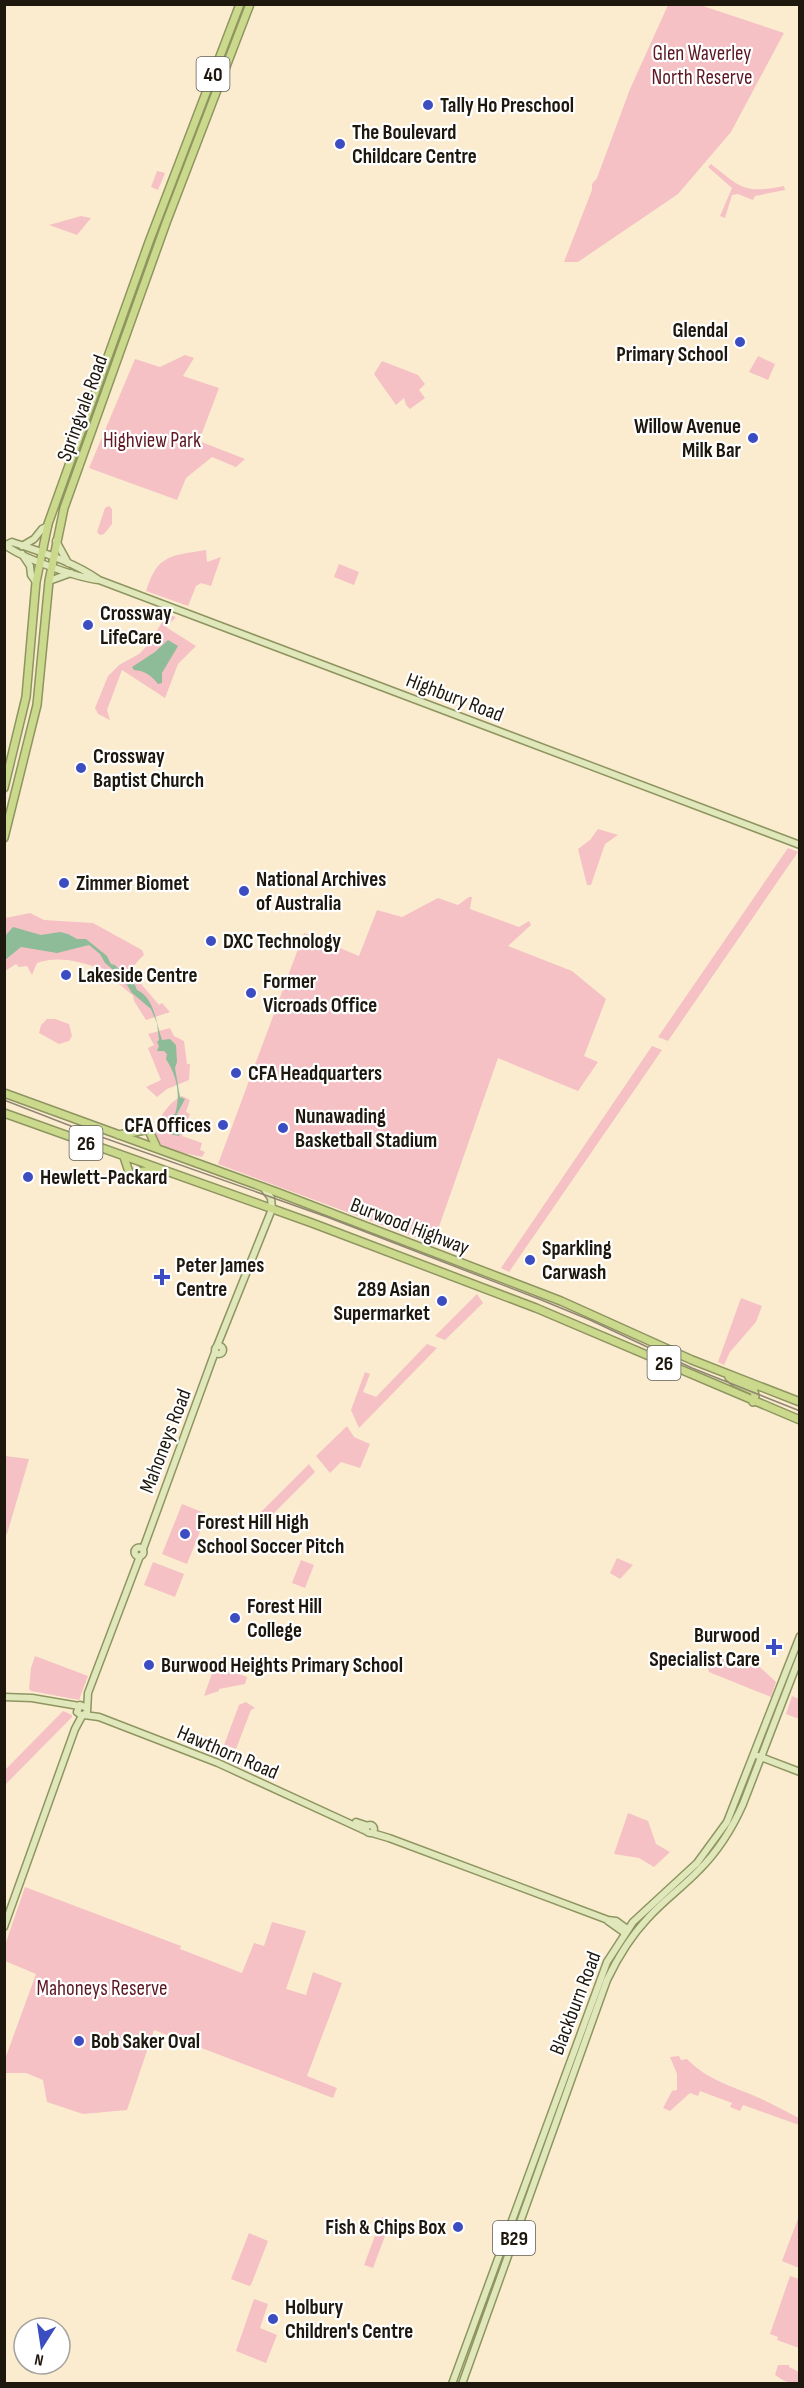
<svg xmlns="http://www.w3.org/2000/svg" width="804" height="2388" viewBox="0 0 804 2388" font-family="'Sofia Sans Condensed',sans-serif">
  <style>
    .green { fill: #f5c1c4 }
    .water { fill: #8ebb98 }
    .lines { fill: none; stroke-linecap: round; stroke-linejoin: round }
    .major-casing { stroke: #8e9560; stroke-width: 9 }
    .highway-casing { stroke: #8e9560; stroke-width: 10 }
    .major { stroke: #e0e8bb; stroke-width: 6 }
    .highway { stroke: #cbd98d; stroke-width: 7 }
    .tram { stroke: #918673; stroke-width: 1.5 }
    .poi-dot { fill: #3b4dc0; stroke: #fff; stroke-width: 2 }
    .labels { text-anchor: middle; stroke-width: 4.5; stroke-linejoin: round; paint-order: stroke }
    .shield { fill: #fff; stroke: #615d56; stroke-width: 1.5 }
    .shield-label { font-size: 20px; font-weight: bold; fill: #1d170d }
    .park-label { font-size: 21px; fill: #5d1824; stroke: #fff }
    .poi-label { font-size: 21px; font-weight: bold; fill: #1d170d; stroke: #fff; text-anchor: start }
    .street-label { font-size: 21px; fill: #1d170d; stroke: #fff }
  </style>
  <rect width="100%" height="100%" fill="#fbecd0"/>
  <!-- green -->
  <path class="green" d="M 668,5 L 700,5 L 784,33 L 731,132 L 678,194 L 578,262 L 564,262 L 592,190 L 592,184 L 597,178 L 630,89 Z
    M 711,164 C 741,188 745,194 784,186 L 785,190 L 755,196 L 753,200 L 738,194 L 732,195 L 725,218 L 720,216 L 732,188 L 708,167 Z
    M 157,171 L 165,173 L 158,190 L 151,187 Z
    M 81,216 L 91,218 L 77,235 L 49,225 Z
    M 185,355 L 194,358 L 183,376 L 219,388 L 199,441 L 245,459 L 236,467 L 212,457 L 186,478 L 177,500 L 89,468 L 135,359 L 160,367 Z
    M 758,356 L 775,364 L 768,380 L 749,372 Z
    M 382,361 L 418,375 L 425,384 L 419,390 L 425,398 L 410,409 L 406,405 L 404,398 L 396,405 L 374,374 Z
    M 109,506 L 112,509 L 112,524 L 104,534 L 100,535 L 97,532 L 105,508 Z
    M 206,550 L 207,562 L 221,557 L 211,586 L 201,583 L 196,586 L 188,606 L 146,591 C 158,554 170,556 206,550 Z
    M 339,564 L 359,572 L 354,585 L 334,577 Z
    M 167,614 L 176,617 L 166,627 L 196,646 L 178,664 L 165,698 L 122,670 L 107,710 L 110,720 L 98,714 L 95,708 L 108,676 L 119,665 L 139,654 L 148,645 Z
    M 598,829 L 618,835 L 605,844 L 591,885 L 587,885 L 578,849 L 590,840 Z
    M 788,848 L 798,852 L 668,1041 L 658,1037 Z
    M 469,897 L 472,897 L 470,909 L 519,927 L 529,921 L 531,925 L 508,946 L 572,971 L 606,999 L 584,1056 L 598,1062 L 578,1091 L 498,1058 L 433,1244 L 218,1164 L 304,933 L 359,956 L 377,910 L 402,917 L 438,898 L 458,905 Z
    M 30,913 L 44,920 L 93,923 L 142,950 L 144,955 C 139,959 132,967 132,973 L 159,1005 L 162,1003 L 170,1012 L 146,1020 L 134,1001 L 133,995 C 127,992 123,986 117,983 C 104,977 103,982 96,967 C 74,961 60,956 37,963 L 32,975 L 27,966 L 19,967 L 16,964 L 5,971 L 5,918 Z
    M 47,1019 L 55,1019 L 69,1024 L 72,1036 L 69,1041 L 59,1044 L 39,1033 L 41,1025 Z
    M 170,1028 L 174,1036 L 184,1041 L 187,1064 L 190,1064 L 189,1080 L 167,1089 L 157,1097 L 146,1087 L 161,1080 L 148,1048 L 154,1045 L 148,1034 Z
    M 652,1046 L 662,1050 L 509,1272 L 501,1268 Z
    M 182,1096 L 190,1100 L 186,1112 L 190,1114 L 182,1136 L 202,1143 L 200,1150 L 205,1152 L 202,1157 C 190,1154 172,1152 162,1145 C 144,1133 169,1101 182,1096 Z
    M 477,1294 L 483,1303 L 445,1340 L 435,1336 Z
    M 741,1298 L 762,1306 L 756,1322 L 730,1352 L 724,1365 L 718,1362 Z
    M 427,1344 L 437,1348 L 359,1428 L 351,1410 L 365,1372 L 370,1374 L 363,1392 L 376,1397 Z
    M 347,1426 L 354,1437 L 370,1444 L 360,1468 L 341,1462 L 330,1473 L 316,1456 Z
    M 5,1456 L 29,1459 L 7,1534 L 4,1533 Z
    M 309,1464 L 315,1472 L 267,1520 L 260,1513 Z
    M 182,1504 L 207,1514 L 187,1564 L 162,1554 Z
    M 617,1558 L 633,1565 L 620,1579 L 610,1573 Z
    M 301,1560 L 314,1565 L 305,1588 L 292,1583 Z
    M 153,1562 L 184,1574 L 175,1597 L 144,1585 Z
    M 741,1655 L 751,1659 L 776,1682 L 771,1697 L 709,1672 L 708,1668 L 718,1660 Z
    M 35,1656 L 88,1676 L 79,1700 L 31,1691 L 29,1689 L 31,1668 Z
    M 215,1665 L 247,1677 L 245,1684 L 219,1689 L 219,1691 L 204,1696 Z
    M 792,1696 L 799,1699 L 799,1719 L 786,1714 Z
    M 246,1702 L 255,1708 L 251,1710 L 236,1749 L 224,1745 L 239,1705 Z
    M 63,1711 L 72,1715 L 72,1717 L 5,1785 L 5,1770 Z
    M 628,1813 L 648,1821 L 656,1844 L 670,1852 L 654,1867 L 639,1858 L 614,1854 Z
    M 25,1887 L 181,1946 L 180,1949 L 242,1973 L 254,1943 L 264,1946 L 272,1922 L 306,1931 L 286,1989 L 306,1995 L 313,1972 L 342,1983 L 307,2076 L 337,2088 L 333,2098 L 154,2030 L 127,2110 L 83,2114 L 47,2102 L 43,2080 L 26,2073 L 5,2073 L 5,2059 L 36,1974 L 5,1961 L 5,1945 Z
    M 679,2056 L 681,2060 L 687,2059 C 707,2080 732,2086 757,2097 C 771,2103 785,2111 799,2118 L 799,2125 L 743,2105 L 740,2111 L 730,2107 L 732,2103 L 700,2091 L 698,2096 L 690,2093 L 670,2111 L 663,2108 L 672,2091 L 677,2090 L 677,2074 L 670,2057 Z
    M 799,2216 L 799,2268 L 782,2261 Z
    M 382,2217 L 391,2220 L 373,2268 L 364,2265 Z
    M 249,2233 L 268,2241 L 251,2285 L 249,2286 L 231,2279 Z
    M 790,2276 L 799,2279 L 799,2348 L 777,2340 L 778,2337 L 770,2334 Z
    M 254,2299 L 268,2304 L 260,2328 L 277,2335 L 266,2363 L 236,2351 Z
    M 778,2365 L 789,2365 L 789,2367 C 798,2371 800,2371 799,2381 C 790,2385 784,2381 775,2375 Z"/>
  <!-- water -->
  <path class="water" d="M 168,640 L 178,646 L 162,673 L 162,683 L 158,684 C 151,675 145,671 134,670 L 132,667 L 155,652 Z
    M 13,927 L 41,935 L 60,932 L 68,934 L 77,939 L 86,939 L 107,956 L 111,964 L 115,965 C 123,974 133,978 137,990 C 155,998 156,1024 162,1040 L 170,1039 L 176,1045 L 177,1062 L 175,1068 L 180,1097 L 185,1099 L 177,1114 L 182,1117 L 179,1136 L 170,1134 L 170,1116 L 175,1114 C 181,1095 177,1076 166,1059 L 167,1054 L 164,1051 L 157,1051 L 159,1046 L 157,1042 L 159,1040 L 157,1023 L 151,1009 L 132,993 L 122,977 L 105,963 L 100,954 L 89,945 L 57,953 L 21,947 L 5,960 L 5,936 Z"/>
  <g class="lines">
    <defs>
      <path id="major" d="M 56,541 L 68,563
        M 4,544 C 18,557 79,578 98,580
        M 6,545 L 12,542 C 41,552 74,562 99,580 L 800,845
        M 22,546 L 34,539 L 42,529 L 48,526
        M 22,554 L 30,566 L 31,575 L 36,582
        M 49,581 L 71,573
        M215 1350a4 4 0 1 1 8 0a4 4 0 1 1-8 0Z
        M 217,1346 L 272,1209 L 271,1198 L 263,1187
        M134.5 1552a4.5 4.5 0 1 1 9 0a4.5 4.5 0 1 1-9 0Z
        M 143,1549 L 215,1352
        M 4,1697 L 32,1698 L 79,1706
        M 87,1708 L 80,1705 L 77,1712 L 82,1716 L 87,1712 L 88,1693 L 140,1556
        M 84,1715 L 99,1717 L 218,1763 L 366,1831
        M 758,1756 L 800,1772
        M 356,1822 L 368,1826
        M366 1829a4 4 0 1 1 8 0a4 4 0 1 1-8 0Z
        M 372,1833 L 389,1838 L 608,1920 L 616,1921 L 627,1929
        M 608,1921 L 625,1933
        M 4,1927 L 75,1729 L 82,1716
        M 452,2384 L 607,1962 L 633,1922 L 697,1863 L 727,1822 L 800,1636
        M 462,2384 L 607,1980 C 618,1957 631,1936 648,1918 C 664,1900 683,1887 699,1870 C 718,1851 732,1829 743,1804 L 800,1656"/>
      <path id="highway" d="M 4,788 L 26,697 L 36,582 L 48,524 L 149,242 L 240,4
        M 4,838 L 37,705 L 49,581 L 64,508 L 166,223 L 250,4
        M 4,1093 L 279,1193 L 561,1301 L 692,1360 L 800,1402
        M 4,1113 L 312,1223 L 536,1308 L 800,1420
        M 150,1133 L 157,1148
        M 119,1135 L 145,1130
        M 124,1157 L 130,1175
        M 136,1172 L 160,1169
        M 729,1377 L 736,1383 L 754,1391 L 755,1396 L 753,1402"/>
    </defs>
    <!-- major casing -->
    <use href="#major" class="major-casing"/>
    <!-- highway casing -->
    <use href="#highway" class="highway-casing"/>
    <!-- major -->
    <use href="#major" class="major"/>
    <!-- highway -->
    <use href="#highway" class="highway"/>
    <!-- tram -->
    <path class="tram" d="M 4,1100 L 76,1128 L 327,1217 L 539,1299 L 590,1320 L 692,1368 L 800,1411"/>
  </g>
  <!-- markers -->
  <g class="poi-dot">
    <circle cx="428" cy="105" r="6"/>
    <circle cx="340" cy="144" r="6"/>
    <circle cx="740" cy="342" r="6"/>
    <circle cx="753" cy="438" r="6"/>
    <circle cx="88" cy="625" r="6"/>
    <circle cx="81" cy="768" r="6"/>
    <circle cx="64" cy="883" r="6"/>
    <circle cx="244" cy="891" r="6"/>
    <circle cx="211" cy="941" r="6"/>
    <circle cx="66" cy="975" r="6"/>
    <circle cx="251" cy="993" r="6"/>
    <circle cx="236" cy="1073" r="6"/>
    <circle cx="223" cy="1125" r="6"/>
    <circle cx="283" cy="1128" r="6"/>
    <circle cx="28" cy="1177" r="6"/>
    <circle cx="530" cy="1260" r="6"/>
    <path d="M159 1268h6v6h6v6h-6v6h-6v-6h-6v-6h6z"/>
    <circle cx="442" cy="1301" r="6"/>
    <circle cx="185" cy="1534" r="6"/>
    <circle cx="235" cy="1618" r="6"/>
    <path d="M771 1638h6v6h6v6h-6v6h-6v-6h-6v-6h6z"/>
    <circle cx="149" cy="1665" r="6"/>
    <circle cx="79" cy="2041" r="6"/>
    <circle cx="458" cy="2227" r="6"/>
    <circle cx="273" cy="2319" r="6"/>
  </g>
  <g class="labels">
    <!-- shield labels -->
    <g class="shield">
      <rect x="196.5" y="57" width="33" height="34" rx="4.5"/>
      <rect x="69.5" y="1126" width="33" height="34" rx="4.5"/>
      <rect x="647.5" y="1346" width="33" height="34" rx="4.5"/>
      <rect x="493" y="2221" width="42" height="34" rx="4.5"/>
    </g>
    <g class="shield-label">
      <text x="213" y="81">40</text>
      <text x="86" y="1150">26</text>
      <text x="664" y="1370">26</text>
      <text x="514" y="2245">B29</text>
    </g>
    <!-- park labels -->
    <g class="park-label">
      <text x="702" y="60">Glen Waverley<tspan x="702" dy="24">North Reserve</tspan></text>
      <text x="152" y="447">Highview Park</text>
      <text x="102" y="1995">Mahoneys Reserve</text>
    </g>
    <!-- poi labels -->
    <g class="poi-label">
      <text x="440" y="112">Tally Ho Preschool</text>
      <text x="352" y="139">The Boulevard<tspan x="352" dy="24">Childcare Centre</tspan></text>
      <text x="728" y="337" text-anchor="end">Glendal<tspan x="728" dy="24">Primary School</tspan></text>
      <text x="741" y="433" text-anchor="end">Willow Avenue<tspan x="741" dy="24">Milk Bar</tspan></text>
      <text x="100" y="620">Crossway<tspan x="100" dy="24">LifeCare</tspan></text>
      <text x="93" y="763">Crossway<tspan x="93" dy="24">Baptist Church</tspan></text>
      <text x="256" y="886">National Archives<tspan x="256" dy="24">of Australia</tspan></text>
      <text x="76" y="890">Zimmer Biomet</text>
      <text x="223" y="948">DXC Technology</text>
      <text x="78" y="982">Lakeside Centre</text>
      <text x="263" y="988">Former<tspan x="263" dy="24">Vicroads Office</tspan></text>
      <text x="248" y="1080">CFA Headquarters</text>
      <text x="295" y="1123">Nunawading<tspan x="295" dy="24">Basketball Stadium</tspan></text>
      <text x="211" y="1132" text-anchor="end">CFA Offices</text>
      <text x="40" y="1184">Hewlett-Packard</text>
      <text x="542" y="1255">Sparkling<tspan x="542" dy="24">Carwash</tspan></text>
      <text x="176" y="1272">Peter James<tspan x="176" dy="24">Centre</tspan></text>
      <text x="430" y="1296" text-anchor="end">289 Asian<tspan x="430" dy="24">Supermarket</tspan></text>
      <text x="197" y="1529">Forest Hill High<tspan x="197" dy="24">School Soccer Pitch</tspan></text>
      <text x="247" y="1613">Forest Hill<tspan x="247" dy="24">College</tspan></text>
      <text x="760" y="1642" text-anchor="end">Burwood<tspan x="760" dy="24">Specialist Care</tspan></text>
      <text x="161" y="1672">Burwood Heights Primary School</text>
      <text x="91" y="2048">Bob Saker Oval</text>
      <text x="446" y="2234" text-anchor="end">Fish &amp; Chips Box</text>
      <text x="285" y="2314">Holbury<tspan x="285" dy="24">Children's Centre</tspan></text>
    </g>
    <!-- street labels -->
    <g class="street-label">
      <text transform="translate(82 408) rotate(-70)" y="7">Springvale Road</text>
      <text transform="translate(455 697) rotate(21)" y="7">Highbury Road</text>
      <text transform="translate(410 1226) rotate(21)" y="7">Burwood Highway</text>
      <text transform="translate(165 1441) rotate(-69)" y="7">Mahoneys Road</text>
      <text transform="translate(228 1752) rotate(23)" y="7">Hawthorn Road</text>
      <text transform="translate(575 2003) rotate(-69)" y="7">Blackburn Road</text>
    </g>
  </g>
  <!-- border -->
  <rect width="804" height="2388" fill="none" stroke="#1d170d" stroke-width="12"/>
  <!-- north arrow -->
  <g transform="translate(42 2346) rotate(192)"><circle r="28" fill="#ffffff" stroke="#a5a29e" stroke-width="1.5"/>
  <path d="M0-4.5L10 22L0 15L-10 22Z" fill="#3b4dc0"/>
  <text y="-9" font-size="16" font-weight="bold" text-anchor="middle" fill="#1d170d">N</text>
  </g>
</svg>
